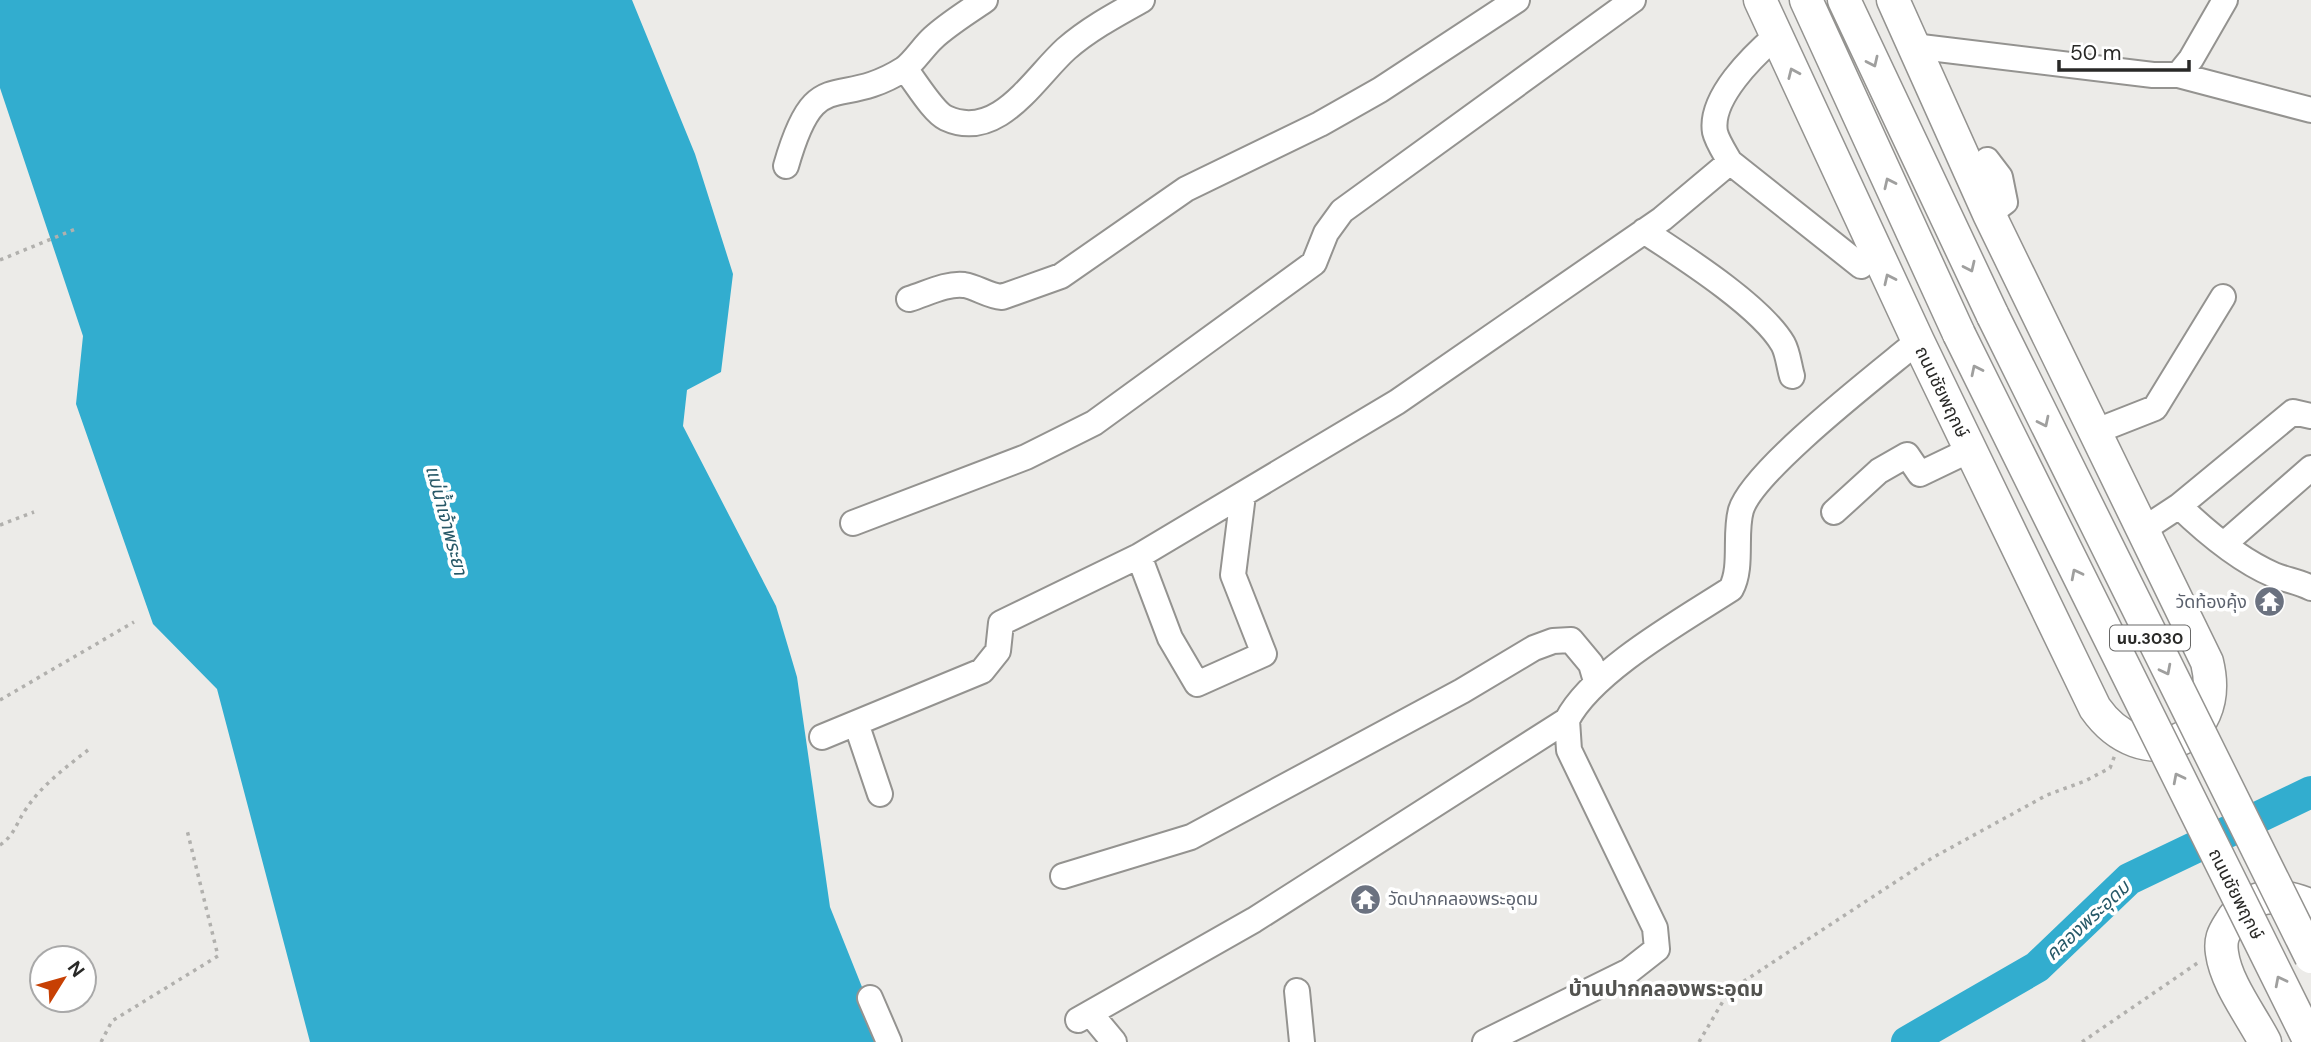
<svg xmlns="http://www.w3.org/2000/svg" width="2311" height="1042" viewBox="0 0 2311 1042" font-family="'DM Sans','Noto Sans Thai',sans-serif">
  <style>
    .water { fill: #32adcf }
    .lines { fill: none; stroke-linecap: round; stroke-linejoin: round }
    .river { stroke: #32adcf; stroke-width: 32 }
    .minor-casing { stroke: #949390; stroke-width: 28 }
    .major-casing { stroke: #949390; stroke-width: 35 }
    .path { stroke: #b1b0ad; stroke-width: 3.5; stroke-dasharray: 3.5 5; stroke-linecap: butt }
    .minor { stroke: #fff; stroke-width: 24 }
    .major { stroke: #fff; stroke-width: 32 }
    .major-bridge-casing { stroke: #949390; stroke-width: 35; stroke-linecap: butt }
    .major-bridge { stroke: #fff; stroke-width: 32 }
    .oneway { stroke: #9f9f9e }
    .labels { text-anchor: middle; stroke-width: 7; stroke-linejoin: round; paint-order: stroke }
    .shield { fill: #fff; stroke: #696968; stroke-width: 2 }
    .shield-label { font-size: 16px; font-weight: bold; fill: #292927 }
    .street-label { font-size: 18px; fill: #292927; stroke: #fff }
    .worship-label { font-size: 18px; fill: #5b616d; stroke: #fff; text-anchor: end }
    .water-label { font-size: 19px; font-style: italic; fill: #275867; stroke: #fff }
    .quarter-label { font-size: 21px; font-weight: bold; fill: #535350; stroke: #fff }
  </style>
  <rect width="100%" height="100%" fill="#ecebe8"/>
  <!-- water -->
  <path class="water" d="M 0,0 L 632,0 L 695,154 L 733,274 L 721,372 L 687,390 L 683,426 L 776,606 L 797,677 L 830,907 L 884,1042 L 310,1042 L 217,689 L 153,624 L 76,404 L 83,336 L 0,88 Z"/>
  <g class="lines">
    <!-- river -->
    <path class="river" d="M 1907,1042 L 2037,967 L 2129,879 L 2311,792"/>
    <defs>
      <path id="minor" d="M 1913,46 L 2153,75 L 2178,75 L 2311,110
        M 905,69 C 915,81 933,112 946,118 C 998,142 1033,79 1066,49 C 1089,29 1115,15 1142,0
        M 2178,75 L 2191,59 L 2225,0
        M 1987,160 L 2000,177 L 2005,202 L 1989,214
        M 1730,162 L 1861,266
        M 786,166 C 816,61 836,112 904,69 C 914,62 923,47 933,38 C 948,24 968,12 985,0
        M 1644,231 C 1682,256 1761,306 1783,344 C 1788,353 1789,366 1792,376
        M 909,299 C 926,294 946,283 964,285 C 977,287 988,296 1002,297 L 1061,276 L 1186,189 L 1320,124 L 1380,90 L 1517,0
        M 2094,432 L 2155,408 L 2223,297
        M 2179,506 C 2207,533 2239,560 2274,575 C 2286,580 2300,582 2311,588
        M 1834,512 L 1879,471 L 1907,455 L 1920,474 L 1970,450
        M 853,523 L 1026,457 L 1094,423 L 1314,263 L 1326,233 L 1342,211 L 1633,0
        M 2141,531 L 2179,506 L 2293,412 L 2311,416
        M 2224,544 L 2311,468
        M 1139,556 L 1170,638 L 1197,684 L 1264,654 L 1233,575 L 1243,495
        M 856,723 L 880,794
        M 822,737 L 982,671 L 998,651 L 1001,623 L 1139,556 L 1397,402 L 1662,219 L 1730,162 C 1725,153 1717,141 1715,132 C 1709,98 1754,55 1776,36
        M 1063,876 L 1191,837 L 1462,691 L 1534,648 L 1553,641 L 1571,640 L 1591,664 L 1596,681
        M 1297,991 L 1302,1042
        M 870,998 L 889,1042
        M 1090,1013 L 1114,1042
        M 1078,1020 L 1254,920 L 1567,720 C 1592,671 1683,620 1731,589 C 1743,567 1734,534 1741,510 C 1753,470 1881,372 1918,341
        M 1485,1042 L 1629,971 L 1657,949 L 1655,928 L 1569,750 L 1567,720"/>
      <path id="major" d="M 1760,0 L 1918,341 L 2095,708 C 2142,775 2227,744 2207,662 L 1989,214 L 1893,0
        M 1806,0 L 1959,334
        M 1844,0 L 1993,316
        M 2265,1042 C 2251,1015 2226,983 2222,953 C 2220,940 2223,934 2230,923 C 2248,892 2282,892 2311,906"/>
    </defs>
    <!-- minor casing -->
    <use href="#minor" class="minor-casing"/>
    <!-- major casing -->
    <use href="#major" class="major-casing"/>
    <!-- path -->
    <path class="path" d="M 0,260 L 78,228
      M 0,525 L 34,512
      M 0,700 L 134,622
      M 0,845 C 15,835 16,823 26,809 C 41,786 66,767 88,750
      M 101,1042 L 112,1021 L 218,956 L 187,830
      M 1699,1042 L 1729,991 L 1932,858 L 2047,795 L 2085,781 L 2110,768 L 2115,755
      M 2082,1042 L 2199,962"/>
    <!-- minor -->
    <use href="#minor" class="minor"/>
    <!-- major -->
    <use href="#major" class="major"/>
    <defs>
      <path id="major-bridge" d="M 1993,316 L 2311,957
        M 1959,334 L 2310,1042"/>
    </defs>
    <!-- major-bridge casing -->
    <use href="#major-bridge" class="major-bridge-casing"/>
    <!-- major-bridge -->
    <use href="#major-bridge" class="major-bridge"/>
  </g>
  <!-- one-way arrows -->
  <defs><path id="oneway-chevron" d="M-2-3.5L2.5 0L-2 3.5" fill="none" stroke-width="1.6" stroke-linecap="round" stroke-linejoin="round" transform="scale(1.75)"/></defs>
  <g class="oneway">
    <use href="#oneway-chevron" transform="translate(1873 62) rotate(65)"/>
    <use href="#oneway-chevron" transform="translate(1793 73) rotate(-114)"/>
    <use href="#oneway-chevron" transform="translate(1889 183) rotate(-115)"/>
    <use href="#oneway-chevron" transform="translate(1970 267) rotate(65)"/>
    <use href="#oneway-chevron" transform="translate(1889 279) rotate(-115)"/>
    <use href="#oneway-chevron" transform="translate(1976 370) rotate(-116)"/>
    <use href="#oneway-chevron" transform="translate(2044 422) rotate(64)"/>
    <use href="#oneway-chevron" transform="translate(2076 574) rotate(-117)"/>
    <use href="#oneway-chevron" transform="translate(2166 670) rotate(63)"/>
    <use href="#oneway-chevron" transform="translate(2178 778) rotate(-117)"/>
    <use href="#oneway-chevron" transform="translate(2280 981) rotate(-117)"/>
  </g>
  <!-- icons -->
  <defs>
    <symbol id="temple-disc" viewBox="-11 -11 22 22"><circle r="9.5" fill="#6b7280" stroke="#fff"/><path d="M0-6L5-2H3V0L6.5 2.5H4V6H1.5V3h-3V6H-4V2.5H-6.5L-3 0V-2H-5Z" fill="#fff"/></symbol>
  </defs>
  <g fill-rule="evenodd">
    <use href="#temple-disc" x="2252" y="584" width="35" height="35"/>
    <use href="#temple-disc" x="1348" y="882" width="35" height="35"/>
  </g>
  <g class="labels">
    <!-- shield labels -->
    <rect class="shield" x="2110" y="625.5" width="80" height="25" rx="5"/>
    <g class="shield-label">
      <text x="2150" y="644">นบ.3030</text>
    </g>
    <!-- street labels -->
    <g class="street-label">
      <text transform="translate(1942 392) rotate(64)" y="6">ถนนชัยพฤกษ์</text>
      <text transform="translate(2236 894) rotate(63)" y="6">ถนนชัยพฤกษ์</text>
    </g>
    <!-- worship labels -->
    <g class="worship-label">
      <text x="2247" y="608">วัดท้องคุ้ง</text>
      <text x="1388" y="905" text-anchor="start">วัดปากคลองพระอุดม</text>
    </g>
    <!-- water labels -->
    <g class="water-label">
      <text transform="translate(447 520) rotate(75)" y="7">แม่น้ำเจ้าพระยา</text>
      <text transform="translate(2087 920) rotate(-43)" y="7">คลองพระอุดม</text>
    </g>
    <!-- quarter labels -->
    <g class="quarter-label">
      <text x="1666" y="996">บ้านปากคลองพระอุดม</text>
    </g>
  </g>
  <!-- north arrow -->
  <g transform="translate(63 979) rotate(53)"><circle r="33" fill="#ffffff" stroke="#a9a9a9" stroke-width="2"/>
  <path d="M0-5L12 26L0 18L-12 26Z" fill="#c74004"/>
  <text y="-10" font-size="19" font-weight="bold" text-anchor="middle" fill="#292927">N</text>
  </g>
  <!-- scale -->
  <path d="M2059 60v10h130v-10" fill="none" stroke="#292927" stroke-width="3.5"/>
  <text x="2070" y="60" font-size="21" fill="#292927" stroke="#ffffff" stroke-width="5" paint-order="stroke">50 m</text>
</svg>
